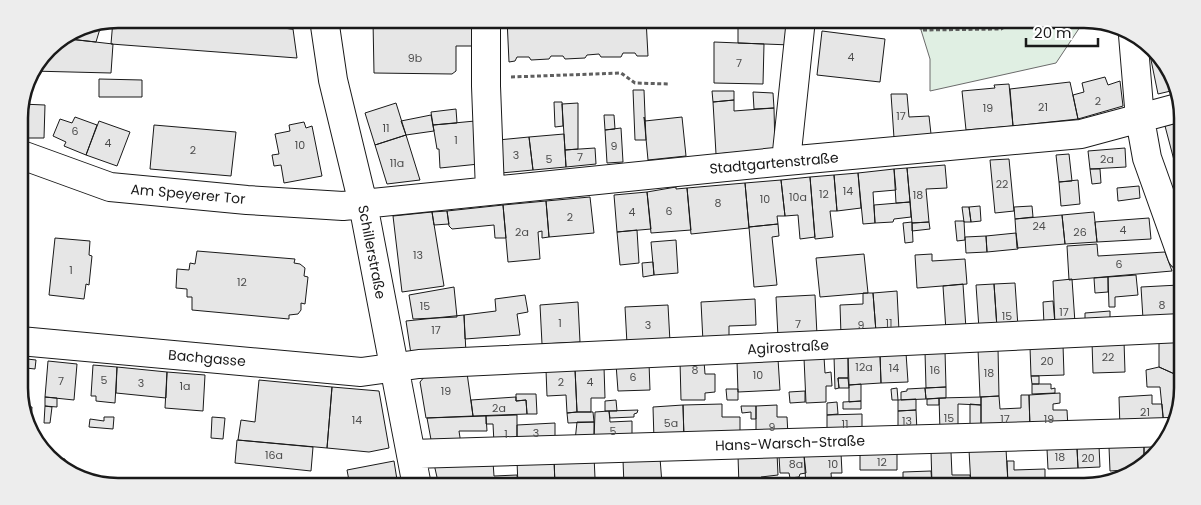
<svg xmlns="http://www.w3.org/2000/svg" width="1201" height="505" viewBox="0 0 1201 505" font-family="Poppins,sans-serif">
  <style>
    .green { fill: #e0efe3; stroke: #6a6a6a }
    .building { fill: #e6e6e6; stroke: #1a1a1a }
    .lines { fill: none; stroke-linecap: round; stroke-linejoin: round }
    .minor-casing { stroke: #1a1a1a; stroke-width: 30 }
    .path { stroke: #5f5f5f; stroke-width: 3; stroke-dasharray: 4 2.5; stroke-linecap: butt }
    .minor { stroke: #fff; stroke-width: 28 }
    .labels { text-anchor: middle; stroke-width: 4; stroke-linejoin: round; paint-order: stroke }
    .number-label { font-size: 11px; fill: #4d4d4d }
    .street-label { font-size: 14px; fill: #1a1a1a; stroke: #fff }
    .rim { fill: none; stroke: #1a1a1a; stroke-width: 2.5 }
  </style>
  <rect width="100%" height="100%" fill="#fff"/>
  <!-- green -->
  <path class="green" d="M 921,19 L 1083,19 L 1091,20 L 1084,21 L 1056,63 L 930,91 L 930,59 L 921,30 Z"/>
  <!-- building -->
  <path class="building" d="M 118,19 L 221,25 L 222,23 L 293,29 L 297,58 L 111,44 L 113,20 Z
    M 135,19 L 196,19 L 196,24 Z
    M 241,19 L 291,19 L 293,29 L 240,24 Z
    M 340,19 L 444,19 L 444,21 L 340,21 Z
    M 444,19 L 473,19 L 473,22 L 444,21 Z
    M 507,19 L 646,19 L 648,56 L 637,56 L 635,53 L 623,53 L 621,57 L 601,57 L 599,54 L 587,55 L 585,58 L 565,59 L 563,56 L 551,56 L 549,59 L 531,60 L 529,57 L 517,57 L 515,61 L 509,62 Z
    M 738,19 L 794,19 L 791,45 L 738,43 Z
    M 373,21 L 473,22 L 473,46 L 456,46 L 456,71 L 452,74 L 374,73 Z
    M 102,22 L 96,42 L 60,38 L 80,26 Z
    M 822,31 L 885,39 L 880,82 L 817,75 Z
    M 60,38 L 113,44 L 111,73 L 31,71 L 52,43 Z
    M 714,42 L 764,44 L 763,84 L 714,83 Z
    M 1157,53 L 1162,57 L 1175,90 L 1158,94 L 1150,55 Z
    M 1105,77 L 1108,85 L 1120,81 L 1123,106 L 1078,119 L 1073,95 L 1084,92 L 1082,83 Z
    M 99,79 L 142,80 L 142,97 L 99,97 Z
    M 1070,82 L 1078,119 L 1013,126 L 1010,89 Z
    M 1009,84 L 1013,126 L 966,130 L 962,91 L 995,88 L 994,85 Z
    M 633,90 L 644,90 L 646,140 L 635,140 Z
    M 712,91 L 734,91 L 734,100 L 713,102 Z
    M 753,92 L 773,93 L 774,108 L 754,109 Z
    M 891,94 L 907,94 L 909,117 L 929,116 L 931,134 L 894,138 Z
    M 734,100 L 734,111 L 774,108 L 775,149 L 716,154 L 713,102 Z
    M 554,102 L 562,102 L 563,126 L 555,127 Z
    M 396,103 L 406,135 L 375,145 L 365,113 Z
    M 578,103 L 578,149 L 565,150 L 562,104 Z
    M 21,104 L 45,105 L 44,138 L 19,138 L 19,111 Z
    M 456,109 L 457,123 L 433,125 L 431,112 Z
    M 431,115 L 434,131 L 406,135 L 401,121 Z
    M 604,115 L 614,115 L 615,129 L 605,130 Z
    M 75,117 L 97,125 L 86,155 L 64,146 L 66,142 L 53,136 L 60,119 L 72,123 Z
    M 644,117 L 645,121 L 682,117 L 686,156 L 648,160 Z
    M 99,121 L 130,132 L 117,166 L 86,155 Z
    M 475,121 L 479,164 L 440,168 L 439,149 L 437,149 L 433,125 Z
    M 304,122 L 306,128 L 312,126 L 322,176 L 284,183 L 281,165 L 274,166 L 272,155 L 279,154 L 275,134 L 290,131 L 289,125 Z
    M 1181,122 L 1182,162 L 1175,164 L 1165,126 Z
    M 154,125 L 236,132 L 231,176 L 150,169 Z
    M 621,128 L 623,162 L 607,163 L 605,130 Z
    M 564,134 L 566,167 L 533,170 L 529,137 Z
    M 406,135 L 420,180 L 387,184 L 375,145 Z
    M 529,137 L 533,170 L 501,173 L 498,140 Z
    M 595,148 L 596,164 L 566,167 L 565,150 Z
    M 1125,148 L 1126,167 L 1090,169 L 1088,151 Z
    M 1069,154 L 1072,181 L 1059,182 L 1056,155 Z
    M 1009,159 L 1014,211 L 995,213 L 990,160 Z
    M 945,165 L 947,188 L 926,189 L 929,222 L 912,223 L 907,168 Z
    M 907,168 L 910,202 L 896,203 L 894,169 Z
    M 894,169 L 896,190 L 873,192 L 875,223 L 863,224 L 858,173 Z
    M 1090,169 L 1100,169 L 1101,183 L 1092,184 Z
    M 858,173 L 861,208 L 837,211 L 834,175 Z
    M 834,175 L 837,211 L 830,211 L 833,237 L 815,239 L 810,177 Z
    M 810,177 L 815,237 L 800,239 L 798,215 L 785,216 L 781,180 Z
    M 781,180 L 785,216 L 777,216 L 778,224 L 749,227 L 745,183 Z
    M 1078,180 L 1080,204 L 1061,206 L 1059,182 Z
    M 745,183 L 749,228 L 691,234 L 687,188 Z
    M 1139,186 L 1140,198 L 1118,201 L 1117,188 Z
    M 676,187 L 676,189 L 687,188 L 691,230 L 651,233 L 647,192 Z
    M 647,192 L 651,229 L 617,232 L 614,195 Z
    M 590,197 L 594,233 L 549,237 L 546,201 Z
    M 546,201 L 549,237 L 542,238 L 542,231 L 538,232 L 540,259 L 508,262 L 503,205 Z
    M 910,202 L 911,217 L 894,219 L 893,222 L 875,223 L 874,205 Z
    M 503,205 L 506,238 L 495,238 L 494,225 L 452,229 L 449,226 L 447,211 Z
    M 980,206 L 981,221 L 971,222 L 969,207 Z
    M 1032,206 L 1033,217 L 1015,219 L 1014,207 Z
    M 962,207 L 969,207 L 971,222 L 964,222 Z
    M 447,211 L 449,224 L 434,225 L 432,212 Z
    M 432,212 L 444,286 L 402,292 L 393,216 Z
    M 1094,212 L 1097,242 L 1065,244 L 1062,215 Z
    M 1062,215 L 1065,244 L 1017,248 L 1015,219 Z
    M 1149,218 L 1151,239 L 1097,242 L 1095,222 Z
    M 955,221 L 964,221 L 965,240 L 957,241 Z
    M 912,222 L 913,242 L 905,243 L 903,223 Z
    M 929,222 L 930,229 L 912,231 L 912,223 Z
    M 778,224 L 779,236 L 772,237 L 777,285 L 754,287 L 749,227 Z
    M 637,230 L 639,263 L 620,265 L 617,232 Z
    M 1016,233 L 1018,249 L 987,252 L 986,236 Z
    M 986,236 L 987,252 L 966,253 L 965,237 Z
    M 55,238 L 90,241 L 89,255 L 92,256 L 89,285 L 86,284 L 84,299 L 49,295 Z
    M 676,240 L 678,273 L 654,275 L 651,242 Z
    M 1097,244 L 1098,256 L 1165,252 L 1172,271 L 1069,280 L 1067,246 Z
    M 197,251 L 295,259 L 294,263 L 300,264 L 305,268 L 304,276 L 308,277 L 305,304 L 301,303 L 301,310 L 298,314 L 289,315 L 289,319 L 192,310 L 192,297 L 187,297 L 187,289 L 176,288 L 177,269 L 189,270 L 190,263 L 195,264 Z
    M 864,254 L 868,293 L 820,297 L 816,258 Z
    M 932,254 L 932,261 L 965,259 L 967,284 L 917,288 L 915,255 Z
    M 653,262 L 654,275 L 643,277 L 642,263 Z
    M 1136,275 L 1138,295 L 1115,297 L 1115,307 L 1109,307 L 1108,277 Z
    M 1108,277 L 1108,292 L 1095,293 L 1094,278 Z
    M 1072,279 L 1075,323 L 1055,324 L 1053,281 Z
    M 1015,283 L 1018,327 L 997,328 L 994,284 Z
    M 963,284 L 966,329 L 946,331 L 943,286 Z
    M 994,284 L 997,328 L 979,329 L 976,285 Z
    M 1179,285 L 1182,293 L 1182,317 L 1143,319 L 1141,287 Z
    M 454,287 L 457,317 L 413,319 L 409,295 Z
    M 897,291 L 899,331 L 876,332 L 873,293 Z
    M 863,293 L 873,293 L 876,332 L 841,335 L 840,305 L 863,304 Z
    M 525,295 L 528,312 L 517,314 L 520,335 L 465,339 L 464,315 L 496,311 L 495,299 Z
    M 815,295 L 817,335 L 778,337 L 776,297 Z
    M 755,299 L 756,325 L 729,326 L 729,340 L 703,342 L 701,302 Z
    M 1053,301 L 1055,324 L 1044,325 L 1043,302 Z
    M 578,302 L 580,342 L 542,344 L 540,305 Z
    M 668,305 L 670,342 L 627,344 L 625,307 Z
    M 1110,311 L 1110,322 L 1085,323 L 1085,313 Z
    M 464,315 L 466,353 L 411,354 L 406,321 Z
    M 1182,338 L 1182,376 L 1179,376 L 1159,367 L 1159,339 Z
    M 1124,341 L 1125,372 L 1093,373 L 1092,342 Z
    M 1063,345 L 1064,375 L 1031,376 L 1030,347 Z
    M 998,348 L 999,396 L 980,397 L 978,349 Z
    M 945,351 L 946,387 L 926,388 L 925,352 Z
    M 906,353 L 908,382 L 881,383 L 880,354 Z
    M 880,354 L 881,383 L 849,385 L 848,356 Z
    M 834,356 L 848,356 L 848,378 L 838,378 L 839,388 L 835,389 Z
    M 824,357 L 825,373 L 831,372 L 832,386 L 826,386 L 826,402 L 806,403 L 804,358 Z
    M 27,359 L 36,360 L 35,369 L 26,368 Z
    M 778,359 L 780,390 L 738,392 L 737,361 Z
    M 48,361 L 77,364 L 74,400 L 45,397 Z
    M 680,361 L 704,361 L 705,374 L 715,374 L 715,392 L 705,393 L 705,400 L 681,400 Z
    M 649,363 L 650,390 L 618,391 L 616,364 Z
    M 93,365 L 117,367 L 115,403 L 96,401 L 96,396 L 91,396 Z
    M 117,367 L 167,372 L 166,398 L 116,393 Z
    M 604,367 L 605,398 L 591,398 L 591,412 L 577,412 L 575,369 Z
    M 1159,367 L 1179,376 L 1178,399 L 1180,399 L 1175,425 L 1164,427 L 1160,387 L 1147,387 L 1146,370 Z
    M 575,369 L 577,412 L 567,413 L 566,395 L 547,396 L 546,370 Z
    M 167,372 L 205,375 L 203,411 L 165,408 Z
    M 467,373 L 473,416 L 426,418 L 420,382 L 425,376 Z
    M 1031,376 L 1039,376 L 1039,384 L 1032,384 Z
    M 838,378 L 848,378 L 849,388 L 839,388 Z
    M 259,380 L 332,387 L 327,448 L 238,440 L 241,420 L 255,422 Z
    M 861,384 L 861,401 L 849,402 L 849,385 Z
    M 1032,384 L 1051,384 L 1051,389 L 1055,388 L 1055,393 L 1032,394 Z
    M 332,387 L 379,391 L 389,448 L 369,452 L 327,448 Z
    M 946,387 L 946,398 L 926,399 L 925,388 Z
    M 897,388 L 898,400 L 892,400 L 891,389 Z
    M 925,388 L 926,399 L 901,400 L 901,392 L 907,391 L 907,389 Z
    M 726,389 L 738,389 L 738,400 L 727,400 Z
    M 805,391 L 805,402 L 790,403 L 789,392 Z
    M 1060,393 L 1060,403 L 1053,404 L 1053,410 L 1067,410 L 1068,428 L 1030,429 L 1029,395 Z
    M 516,394 L 536,394 L 537,414 L 527,414 L 526,400 L 516,401 Z
    M 1021,395 L 1029,395 L 1030,429 L 981,430 L 981,397 L 999,396 L 1000,409 L 1021,408 Z
    M 1152,395 L 1152,404 L 1162,404 L 1164,427 L 1120,429 L 1119,397 Z
    M 45,397 L 57,398 L 57,407 L 45,406 Z
    M 516,397 L 516,401 L 526,400 L 527,414 L 473,416 L 471,400 Z
    M 981,397 L 981,405 L 958,404 L 958,431 L 940,431 L 939,398 Z
    M 939,398 L 939,405 L 927,405 L 927,399 Z
    M 916,399 L 916,410 L 898,411 L 898,400 Z
    M 616,400 L 617,411 L 605,411 L 605,401 Z
    M 861,401 L 861,409 L 843,409 L 843,402 Z
    M 837,402 L 838,414 L 827,415 L 827,403 Z
    M 722,404 L 722,417 L 740,417 L 740,438 L 684,439 L 683,405 Z
    M 970,404 L 981,405 L 981,430 L 970,431 Z
    M 683,405 L 684,439 L 654,440 L 653,407 Z
    M 777,405 L 777,417 L 787,417 L 788,435 L 756,436 L 756,406 Z
    M 21,406 L 32,407 L 31,422 L 28,421 Z
    M 45,406 L 52,407 L 50,423 L 44,423 Z
    M 741,406 L 756,406 L 756,419 L 751,419 L 751,412 L 742,413 Z
    M 638,410 L 637,413 L 634,414 L 634,417 L 610,418 L 609,411 Z
    M 916,410 L 917,432 L 898,433 L 898,411 Z
    M 609,411 L 610,422 L 632,421 L 632,439 L 594,440 L 595,412 Z
    M 577,412 L 593,412 L 594,422 L 568,423 L 567,413 Z
    M 862,414 L 862,434 L 827,435 L 827,415 Z
    M 517,415 L 517,443 L 494,443 L 493,424 L 486,424 L 486,416 Z
    M 486,416 L 487,431 L 459,431 L 461,444 L 432,445 L 427,418 Z
    M 104,417 L 114,417 L 113,429 L 89,427 L 90,419 L 104,421 Z
    M 212,417 L 225,418 L 223,439 L 211,438 Z
    M 577,422 L 594,422 L 594,440 L 575,441 Z
    M 555,423 L 555,442 L 517,443 L 517,425 Z
    M 237,440 L 313,447 L 311,471 L 235,463 Z
    M 1144,445 L 1144,463 L 1139,469 L 1110,471 L 1109,447 Z
    M 1144,445 L 1159,445 L 1144,463 Z
    M 1099,446 L 1100,467 L 1078,468 L 1077,448 Z
    M 1077,448 L 1078,468 L 1048,469 L 1047,449 Z
    M 1006,449 L 1008,484 L 971,486 L 969,450 Z
    M 931,451 L 951,452 L 952,475 L 970,475 L 971,486 L 932,485 Z
    M 860,452 L 897,452 L 897,470 L 860,470 Z
    M 777,453 L 778,475 L 761,477 L 761,486 L 739,486 L 738,456 Z
    M 841,453 L 842,473 L 831,473 L 832,486 L 806,486 L 804,455 Z
    M 804,455 L 806,473 L 800,474 L 799,477 L 790,478 L 789,473 L 780,473 L 779,456 Z
    M 594,456 L 595,478 L 579,479 L 580,486 L 555,486 L 554,458 Z
    M 51,458 L 65,459 L 65,468 Z
    M 554,458 L 555,486 L 518,486 L 517,461 Z
    M 660,458 L 662,484 L 624,486 L 623,460 Z
    M 394,461 L 398,486 L 350,486 L 347,470 Z
    M 1007,461 L 1014,461 L 1014,470 L 1045,469 L 1045,482 L 1008,484 Z
    M 493,462 L 494,476 L 517,475 L 518,486 L 439,486 L 434,464 Z
    M 931,471 L 932,485 L 903,486 L 903,472 Z"/>
  <g class="lines">
    <defs>
      <path id="minor" d="M 324,19 L 333,80 L 363,204 L 417,486
        M 486,19 L 486,86 L 490,191
        M 1133,35 L 1140,119 L 1147,158 L 1182,256
        M 19,154 L 110,187 L 247,200 L 343,206 L 786,161 L 1081,134 L 1181,107
        M 786,161 L 801,19
        M 20,341 L 361,372 L 419,364 L 1182,328
        M 411,454 L 1169,432"/>
    </defs>
    <!-- minor casing -->
    <use href="#minor" class="minor-casing"/>
    <!-- path -->
    <path class="path" d="M 921,19 L 921,30 L 1001,29 L 1017,19
      M 511,77 L 621,73 L 635,83 L 669,84"/>
    <!-- minor -->
    <use href="#minor" class="minor"/>
  </g>
  <g class="labels">
    <!-- number labels -->
    <g class="number-label">
      <text x="851" y="61">4</text>
      <text x="415" y="62">9b</text>
      <text x="739" y="67">7</text>
      <text x="1098" y="105">2</text>
      <text x="1043" y="111">21</text>
      <text x="988" y="112">19</text>
      <text x="901" y="120">17</text>
      <text x="386" y="132">11</text>
      <text x="75" y="135">6</text>
      <text x="456" y="144">1</text>
      <text x="108" y="147">4</text>
      <text x="300" y="149">10</text>
      <text x="614" y="150">9</text>
      <text x="193" y="154">2</text>
      <text x="516" y="159">3</text>
      <text x="580" y="161">7</text>
      <text x="549" y="163">5</text>
      <text x="1107" y="163">2a</text>
      <text x="397" y="167">11a</text>
      <text x="1002" y="188">22</text>
      <text x="848" y="195">14</text>
      <text x="824" y="198">12</text>
      <text x="918" y="199">18</text>
      <text x="798" y="201">10a</text>
      <text x="765" y="203">10</text>
      <text x="718" y="207">8</text>
      <text x="669" y="215">6</text>
      <text x="632" y="216">4</text>
      <text x="570" y="221">2</text>
      <text x="1039" y="230">24</text>
      <text x="1123" y="234">4</text>
      <text x="522" y="236">2a</text>
      <text x="1080" y="236">26</text>
      <text x="418" y="259">13</text>
      <text x="1119" y="268">6</text>
      <text x="71" y="274">1</text>
      <text x="242" y="286">12</text>
      <text x="1162" y="309">8</text>
      <text x="425" y="310">15</text>
      <text x="1064" y="316">17</text>
      <text x="1007" y="320">15</text>
      <text x="560" y="327">1</text>
      <text x="889" y="327">11</text>
      <text x="798" y="328">7</text>
      <text x="648" y="329">3</text>
      <text x="861" y="329">9</text>
      <text x="436" y="334">17</text>
      <text x="1108" y="361">22</text>
      <text x="1047" y="365">20</text>
      <text x="864" y="371">12a</text>
      <text x="894" y="372">14</text>
      <text x="695" y="374">8</text>
      <text x="935" y="374">16</text>
      <text x="989" y="377">18</text>
      <text x="758" y="379">10</text>
      <text x="633" y="381">6</text>
      <text x="104" y="384">5</text>
      <text x="61" y="385">7</text>
      <text x="561" y="386">2</text>
      <text x="590" y="386">4</text>
      <text x="141" y="387">3</text>
      <text x="185" y="390">1a</text>
      <text x="446" y="395">19</text>
      <text x="499" y="412">2a</text>
      <text x="1145" y="416">21</text>
      <text x="949" y="422">15</text>
      <text x="1005" y="423">17</text>
      <text x="1049" y="423">19</text>
      <text x="357" y="424">14</text>
      <text x="907" y="425">13</text>
      <text x="671" y="427">5a</text>
      <text x="845" y="428">11</text>
      <text x="772" y="431">9</text>
      <text x="613" y="435">5</text>
      <text x="536" y="437">3</text>
      <text x="506" y="438">1</text>
      <text x="274" y="459">16a</text>
      <text x="1060" y="461">18</text>
      <text x="1088" y="462">20</text>
      <text x="882" y="466">12</text>
      <text x="796" y="468">8a</text>
      <text x="833" y="468">10</text>
    </g>
    <!-- street labels -->
    <g class="street-label">
      <text transform="translate(774 163) rotate(-5)" y="5">Stadtgartenstraße</text>
      <text transform="translate(188 194) rotate(5)" y="5">Am Speyerer Tor</text>
      <text transform="translate(372 252) rotate(79)" y="5">Schillerstraße</text>
      <text transform="translate(788 347) rotate(-3)" y="5">Agirostraße</text>
      <text transform="translate(207 358) rotate(5)" y="5">Bachgasse</text>
      <text transform="translate(790 443) rotate(-2)" y="5">Hans-Warsch-Straße</text>
    </g>
  </g>
  <!-- crop -->
  <path d="M0 0H1201V505H0ZM118 28H1084A90 90 0 0 1 1174 118V388A90 90 0 0 1 1084 478H118A90 90 0 0 1 28 388V118A90 90 0 0 1 118 28Z" fill="#ededed" fill-rule="evenodd"/>
  <path class="rim" d="M118 28H1084A90 90 0 0 1 1174 118V388A90 90 0 0 1 1084 478H118A90 90 0 0 1 28 388V118A90 90 0 0 1 118 28Z"/>
  <!-- scale -->
  <path d="M1026 38v8h72v-8" fill="none" stroke="#1a1a1a" stroke-width="2.5"/>
  <text x="1034" y="38" font-size="15" fill="#1a1a1a" stroke="#ffffff" stroke-width="4" paint-order="stroke">20 m</text>
</svg>
